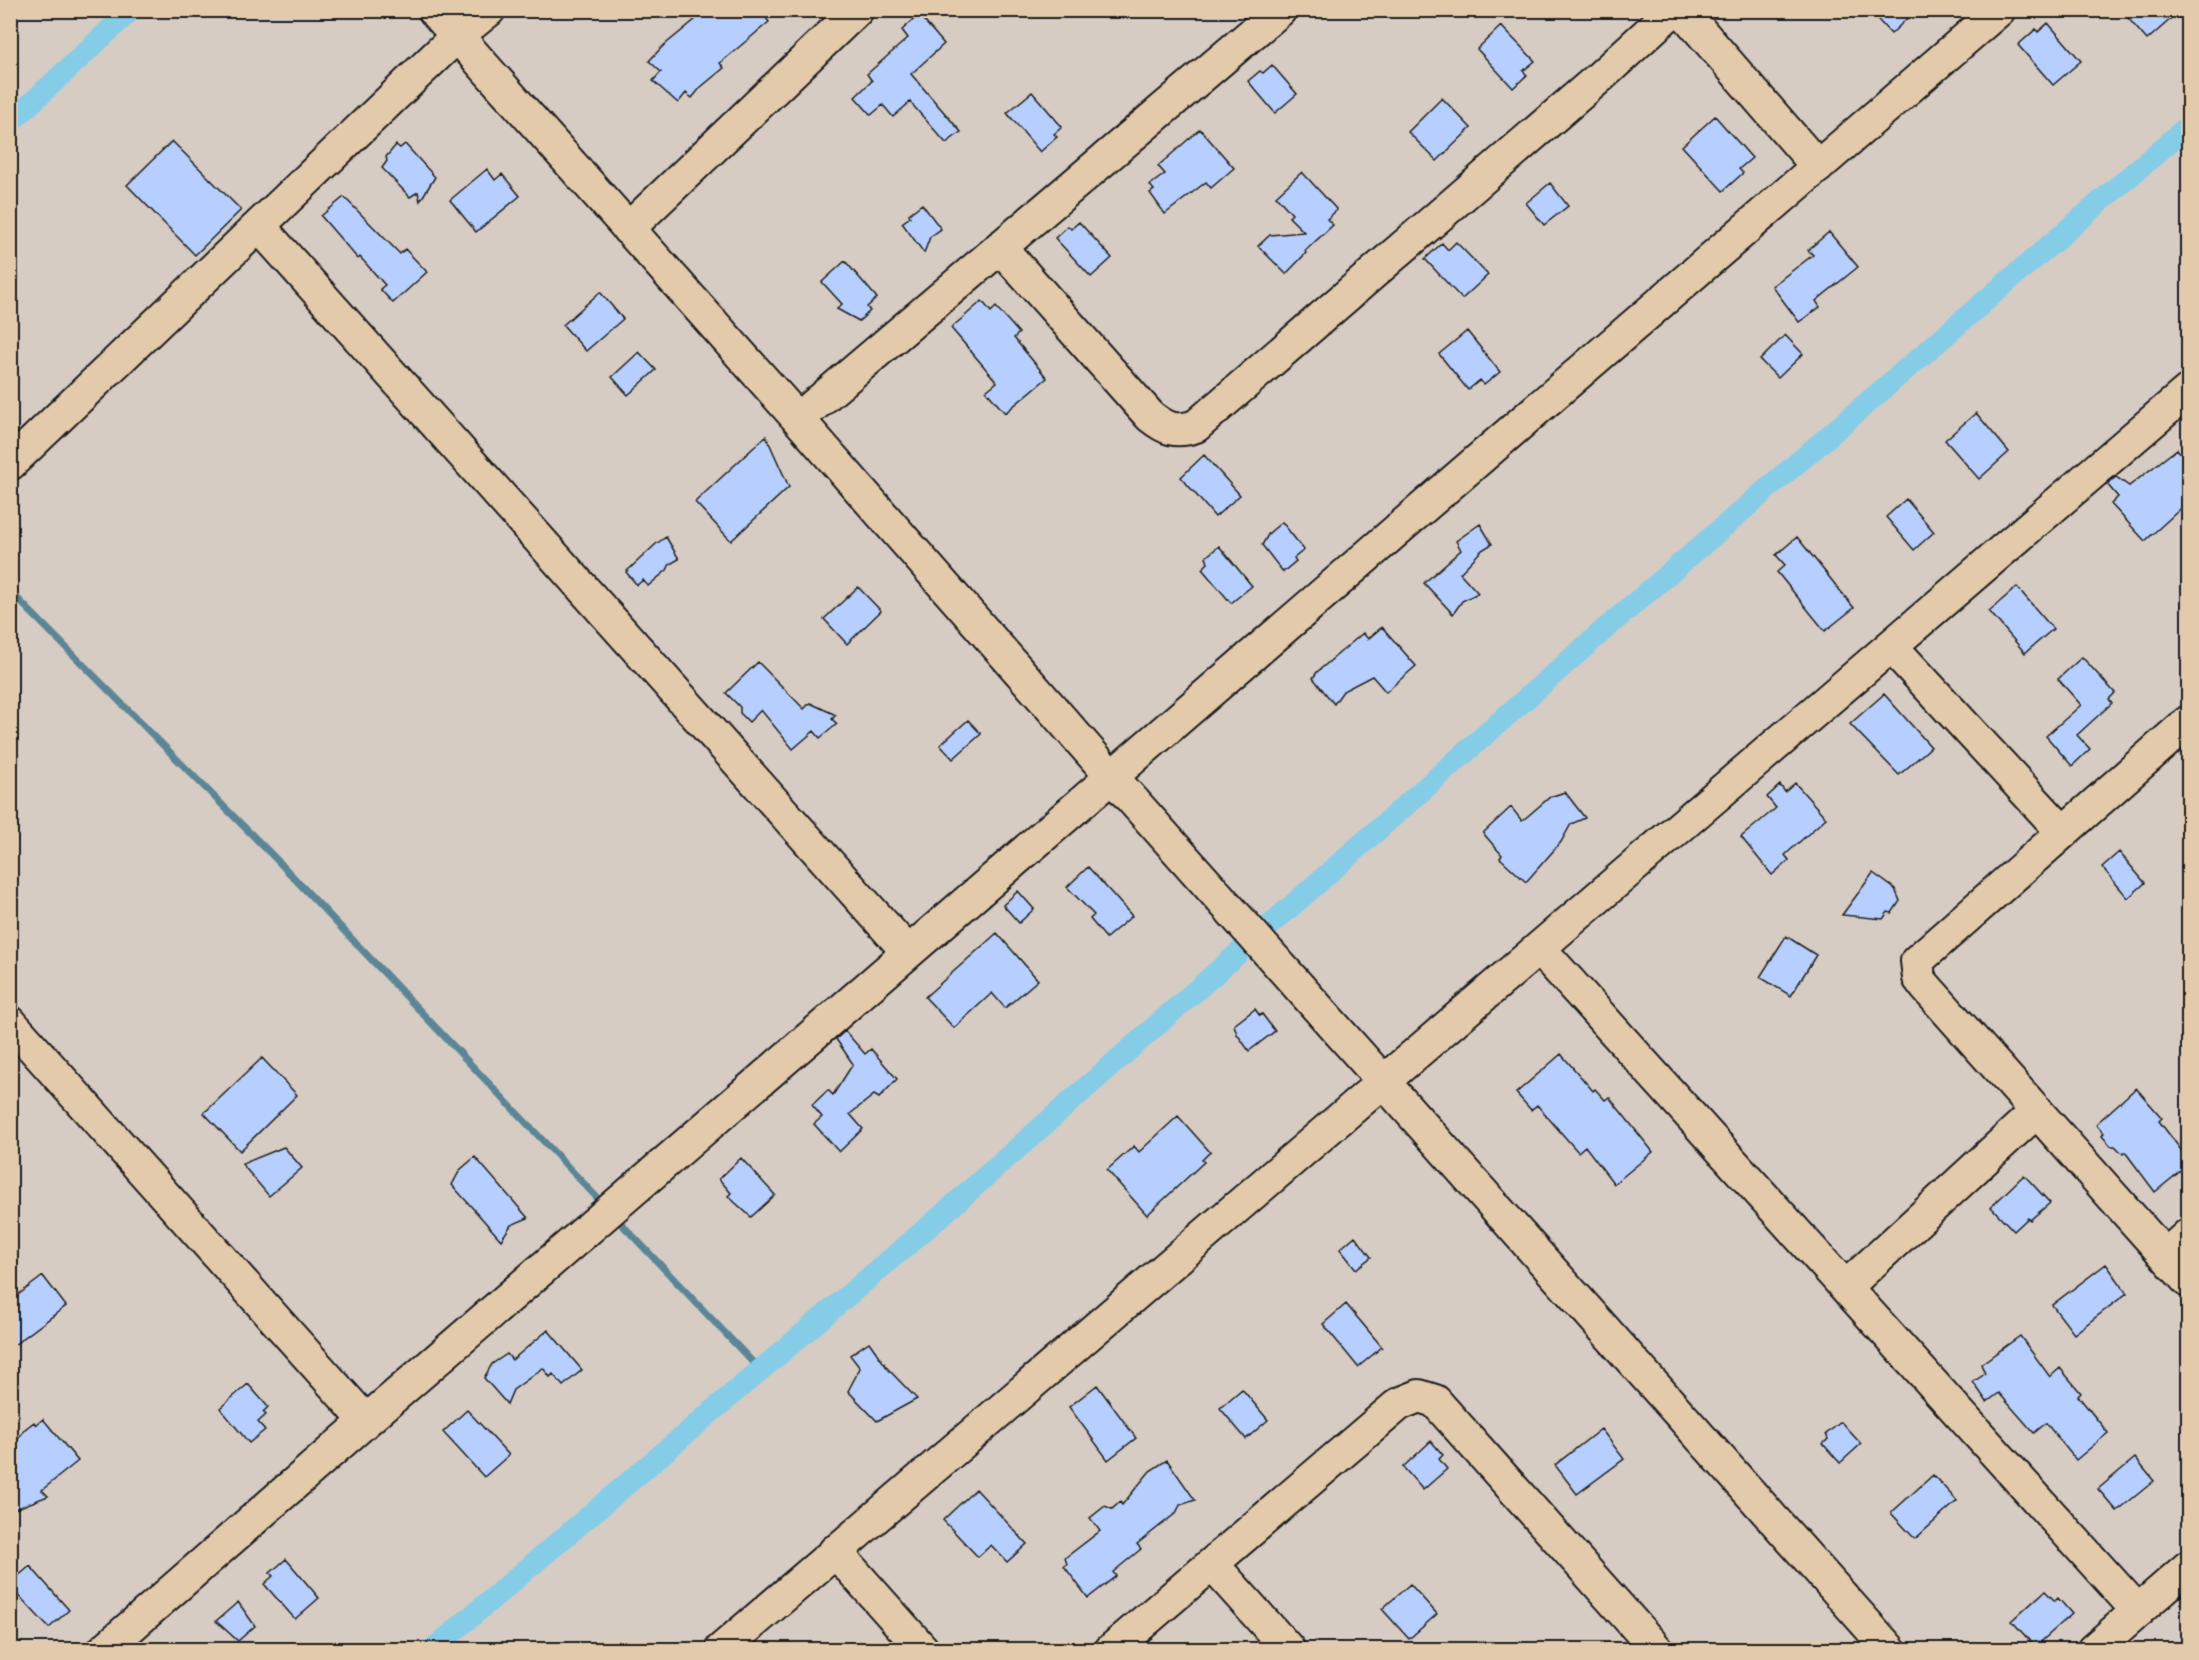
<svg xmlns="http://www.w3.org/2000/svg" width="2199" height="1660" viewBox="0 0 2199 1660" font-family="'Shantell Sans',sans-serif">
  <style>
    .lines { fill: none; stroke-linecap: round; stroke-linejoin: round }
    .stream { stroke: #5b8696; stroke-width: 7 }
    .canal { stroke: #85cce7; stroke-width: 22 }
    .building { fill: #b7cffe; stroke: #1c1c1c; stroke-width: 1.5 }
    .minor-casing { stroke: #1c1c1c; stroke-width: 36 }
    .minor { stroke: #e3caab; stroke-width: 32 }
  </style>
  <rect width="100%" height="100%" fill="#d6ccc4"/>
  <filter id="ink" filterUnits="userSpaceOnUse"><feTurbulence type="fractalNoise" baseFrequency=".0167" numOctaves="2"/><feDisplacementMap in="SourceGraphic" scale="12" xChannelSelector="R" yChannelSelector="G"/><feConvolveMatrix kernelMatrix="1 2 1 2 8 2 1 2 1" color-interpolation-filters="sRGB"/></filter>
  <g filter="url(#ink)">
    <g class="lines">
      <!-- stream -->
      <path class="stream" d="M 10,591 L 278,861 L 605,1206
        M 614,1216 L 761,1371"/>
      <!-- canal -->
      <path class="canal" d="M 10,123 L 131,10
        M 432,1650 L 933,1223 L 1606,628 L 2188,126"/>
    </g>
    <!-- building -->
    <path class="building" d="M 707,10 L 760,10 L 769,22 L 720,63 L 724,68 L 701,87 L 692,98 L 686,93 L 678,103 L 653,81 L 661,72 L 649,61 L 662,47 Z
      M 1869,10 L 1916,10 L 1891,34 Z
      M 2121,10 L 2181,10 L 2147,40 Z
      M 919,15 L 944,44 L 911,74 L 961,132 L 946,143 L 910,102 L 893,117 L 883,105 L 871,115 L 855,97 L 872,81 L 867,74 L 908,38 L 902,30 Z
      M 2048,23 L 2081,61 L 2053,85 L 2018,45 L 2036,29 L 2038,32 Z
      M 1501,26 L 1535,61 L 1523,71 L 1527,75 L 1513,88 L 1477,49 Z
      M 1272,65 L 1297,94 L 1275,113 L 1248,81 L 1260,71 L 1263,73 Z
      M 1032,92 L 1062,127 L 1054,134 L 1057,137 L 1040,152 L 1007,113 Z
      M 1442,98 L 1471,128 L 1437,161 L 1408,132 Z
      M 1715,116 L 1752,158 L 1739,169 L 1743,173 L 1723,191 L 1682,146 Z
      M 1200,129 L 1234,168 L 1211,188 L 1206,182 L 1165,214 L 1150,193 L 1154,190 L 1150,185 L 1165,174 L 1158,166 Z
      M 172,141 L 241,210 L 195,255 L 127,185 Z
      M 405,144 L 435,177 L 420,201 L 418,192 L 410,197 L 382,168 L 387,161 L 386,157 L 396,145 L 400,148 Z
      M 487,169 L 495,180 L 502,174 L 520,196 L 476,232 L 450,200 Z
      M 1302,172 L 1337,210 L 1327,219 L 1333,225 L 1305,251 L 1306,253 L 1286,274 L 1258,246 L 1270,235 L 1304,232 L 1289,217 L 1292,214 L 1276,196 Z
      M 1550,183 L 1568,206 L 1544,225 L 1526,203 Z
      M 344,197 L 400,254 L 405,249 L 427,272 L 393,303 L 380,289 L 385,285 L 360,257 L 358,259 L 321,216 Z
      M 922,204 L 941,229 L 930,237 L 924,253 L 902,223 L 910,217 L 909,214 Z
      M 1079,222 L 1112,258 L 1091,277 L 1055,238 L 1068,226 L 1071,229 Z
      M 1829,232 L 1858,267 L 1816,301 L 1820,307 L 1799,322 L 1772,286 L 1813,255 L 1808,250 Z
      M 1456,242 L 1488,275 L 1462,299 L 1425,259 L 1442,243 L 1448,250 Z
      M 845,261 L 877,298 L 867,307 L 870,311 L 859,321 L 837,309 L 842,304 L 822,282 Z
      M 600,292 L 623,319 L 586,351 L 563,325 Z
      M 982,301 L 991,312 L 996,307 L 1019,333 L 1014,338 L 1047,378 L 1005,413 L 986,391 L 997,382 L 951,328 Z
      M 1467,331 L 1500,372 L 1484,385 L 1480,380 L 1468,390 L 1439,354 Z
      M 1785,335 L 1803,354 L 1778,378 L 1760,360 Z
      M 639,352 L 656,370 L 628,395 L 612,377 Z
      M 1976,413 L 2009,452 L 1979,479 L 1945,440 Z
      M 766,436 L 789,487 L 731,541 L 695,502 Z
      M 2177,449 L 2188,464 L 2188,502 L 2145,541 L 2111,504 L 2118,497 L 2107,484 L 2116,477 L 2129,486 Z
      M 1204,455 L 1240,495 L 1215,517 L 1181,477 Z
      M 1906,499 L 1934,532 L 1914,550 L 1886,517 Z
      M 1282,522 L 1304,550 L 1294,558 L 1296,561 L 1283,572 L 1262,545 L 1269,533 Z
      M 1480,524 L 1492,544 L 1482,550 L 1460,573 L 1478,593 L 1462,601 L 1453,614 L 1424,583 L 1461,550 L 1456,541 Z
      M 666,537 L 679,559 L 670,564 L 667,570 L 648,586 L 643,580 L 637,585 L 626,572 L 656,544 Z
      M 1797,537 L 1854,608 L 1825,631 L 1777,572 L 1785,565 L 1776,555 Z
      M 1219,546 L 1252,586 L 1231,603 L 1202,569 L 1208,563 L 1206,557 Z
      M 858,587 L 881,611 L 847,644 L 824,619 Z
      M 2017,587 L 2053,629 L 2025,653 L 1989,611 Z
      M 1382,627 L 1416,666 L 1386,692 L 1372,676 L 1343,691 L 1334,704 L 1313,678 L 1317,672 L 1363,633 L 1368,639 Z
      M 2082,657 L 2115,693 L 2109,699 L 2112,703 L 2077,735 L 2090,749 L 2072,766 L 2046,736 L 2081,705 L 2058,679 Z
      M 758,662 L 804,709 L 810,703 L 836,715 L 832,719 L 837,724 L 820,738 L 814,731 L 793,749 L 761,710 L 749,722 L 740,713 L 740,707 L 726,693 Z
      M 1884,694 L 1931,747 L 1899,775 L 1850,724 Z
      M 968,720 L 981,734 L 953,759 L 940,745 Z
      M 1795,783 L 1826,818 L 1785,855 L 1789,860 L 1772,875 L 1741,837 L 1776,808 L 1767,797 L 1780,785 L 1785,792 Z
      M 1565,792 L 1585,818 L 1571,824 L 1561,842 L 1526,882 L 1500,858 L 1502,855 L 1483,833 L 1511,807 L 1522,821 L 1550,797 Z
      M 2119,852 L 2145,883 L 2128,898 L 2102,867 Z
      M 1088,867 L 1132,916 L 1106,938 L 1090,919 L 1094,915 L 1067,887 Z
      M 1873,873 L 1895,889 L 1900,901 L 1892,913 L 1888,912 L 1883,919 L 1842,915 Z
      M 1018,891 L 1034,909 L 1019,923 L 1003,905 Z
      M 997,933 L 1038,980 L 1005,1008 L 992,993 L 954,1028 L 925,997 Z
      M 1786,936 L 1816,955 L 1791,996 L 1760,977 Z
      M 1255,1009 L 1260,1016 L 1262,1014 L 1275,1031 L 1249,1051 L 1237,1034 L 1234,1025 Z
      M 845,1031 L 865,1054 L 871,1049 L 897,1079 L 879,1098 L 874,1095 L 850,1114 L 863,1129 L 839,1152 L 814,1124 L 822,1117 L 812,1105 L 828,1090 L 833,1095 L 853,1064 L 836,1039 Z
      M 1561,1054 L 1593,1091 L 1595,1089 L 1605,1100 L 1609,1097 L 1653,1152 L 1614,1184 L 1585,1146 L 1578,1152 L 1537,1105 L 1531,1110 L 1516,1093 Z
      M 262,1058 L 297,1095 L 240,1151 L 204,1113 Z
      M 2136,1088 L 2162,1118 L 2159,1121 L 2188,1159 L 2188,1165 L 2155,1192 L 2125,1152 L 2123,1154 L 2115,1146 L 2111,1146 L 2102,1136 L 2104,1133 L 2096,1124 Z
      M 1178,1116 L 1210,1152 L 1202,1160 L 1204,1162 L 1147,1215 L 1107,1170 L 1134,1146 L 1139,1152 Z
      M 284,1147 L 302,1168 L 269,1196 L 242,1164 Z
      M 475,1157 L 528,1218 L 511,1225 L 501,1240 L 452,1185 L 460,1170 Z
      M 741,1158 L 775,1195 L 751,1217 L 728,1196 L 731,1193 L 719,1179 Z
      M 2024,1175 L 2050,1203 L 2030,1220 L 2028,1218 L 2014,1231 L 1991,1207 Z
      M 1355,1236 L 1371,1257 L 1356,1269 L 1340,1249 Z
      M 2106,1264 L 2127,1293 L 2074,1334 L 2052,1305 Z
      M 43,1276 L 66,1306 L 10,1348 L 10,1301 Z
      M 1346,1304 L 1382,1347 L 1358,1367 L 1323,1324 Z
      M 548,1330 L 582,1370 L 563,1386 L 553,1374 L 550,1377 L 543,1368 L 513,1390 L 507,1404 L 484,1378 L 492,1364 L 507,1354 L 512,1360 Z
      M 2020,1336 L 2050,1377 L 2060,1368 L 2081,1393 L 2078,1396 L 2108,1433 L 2076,1460 L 2046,1423 L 2034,1433 L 1999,1393 L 1987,1402 L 1973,1382 L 1985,1374 L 1981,1364 Z
      M 869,1342 L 888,1369 L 917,1399 L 877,1421 L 848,1391 L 860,1368 L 850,1355 Z
      M 248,1384 L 268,1407 L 263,1412 L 266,1415 L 258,1422 L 265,1430 L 249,1443 L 220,1408 Z
      M 1097,1385 L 1136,1438 L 1108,1460 L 1069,1407 Z
      M 1242,1389 L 1268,1420 L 1246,1439 L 1220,1408 Z
      M 467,1410 L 509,1455 L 484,1477 L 443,1432 Z
      M 43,1419 L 78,1461 L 42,1490 L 48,1496 L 10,1511 L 10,1451 L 25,1429 L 34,1422 L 36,1425 Z
      M 1841,1422 L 1861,1444 L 1840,1463 L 1823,1444 L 1828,1439 L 1826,1434 Z
      M 1601,1429 L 1624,1459 L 1577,1494 L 1555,1465 Z
      M 1431,1441 L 1443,1455 L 1439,1459 L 1447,1469 L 1423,1490 L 1403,1467 Z
      M 2135,1458 L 2154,1481 L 2117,1511 L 2098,1489 Z
      M 1167,1460 L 1195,1500 L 1180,1505 L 1176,1513 L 1137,1544 L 1141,1549 L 1113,1572 L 1116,1576 L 1088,1598 L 1064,1566 L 1067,1564 L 1065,1558 L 1100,1531 L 1090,1518 L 1105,1506 L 1112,1509 L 1120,1502 L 1122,1505 L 1150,1471 Z
      M 1933,1475 L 1957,1501 L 1915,1539 L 1891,1513 Z
      M 976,1489 L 1027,1544 L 1007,1562 L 991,1545 L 978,1557 L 943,1520 Z
      M 286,1559 L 319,1598 L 295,1619 L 264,1584 L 273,1576 L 270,1573 Z
      M 30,1566 L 69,1610 L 49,1628 L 10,1586 L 10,1583 Z
      M 1410,1584 L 1437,1614 L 1409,1639 L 1382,1609 Z
      M 2045,1591 L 2055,1601 L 2058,1598 L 2072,1614 L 2035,1647 L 2012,1621 Z
      M 238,1602 L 255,1626 L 238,1641 L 216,1621 Z"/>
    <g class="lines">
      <defs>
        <path id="minor" d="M 434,10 L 798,419 L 1112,777 L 1890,1650
          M 1682,10 L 1818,167
          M 259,226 L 908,952
          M 628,229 L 857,10
          M 1000,247 L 1150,416 C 1166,429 1176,433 1196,426 L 1601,76 L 1673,10
          M 798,419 L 1280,10
          M 10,464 L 457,36 L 489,10
          M 1891,646 L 2062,831
          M 2188,722 L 1917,961 L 1919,978 L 1925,986 L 2188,1281
          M 1539,948 L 2138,1611
          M 10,1022 L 366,1421
          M 2166,1255 L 2188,1235
          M 1846,1287 L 2037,1111
          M 835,1551 L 923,1650
          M 1212,1564 L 1289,1650
          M 104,1650 L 366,1421 L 1999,10
          M 721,1650 L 2188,391
          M 1111,1650 L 1399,1404 L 1419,1396 L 1435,1401 L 1657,1650
          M 2093,1650 L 2188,1567"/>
      </defs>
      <!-- minor casing -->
      <use href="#minor" class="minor-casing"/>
      <!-- minor -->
      <use href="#minor" class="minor"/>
    </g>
  </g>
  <!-- margin -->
  <rect width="2199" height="1660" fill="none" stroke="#e3caab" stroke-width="36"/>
  <rect x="18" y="18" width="2163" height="1624" fill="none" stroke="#1c1c1c" stroke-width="2" filter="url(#ink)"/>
</svg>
